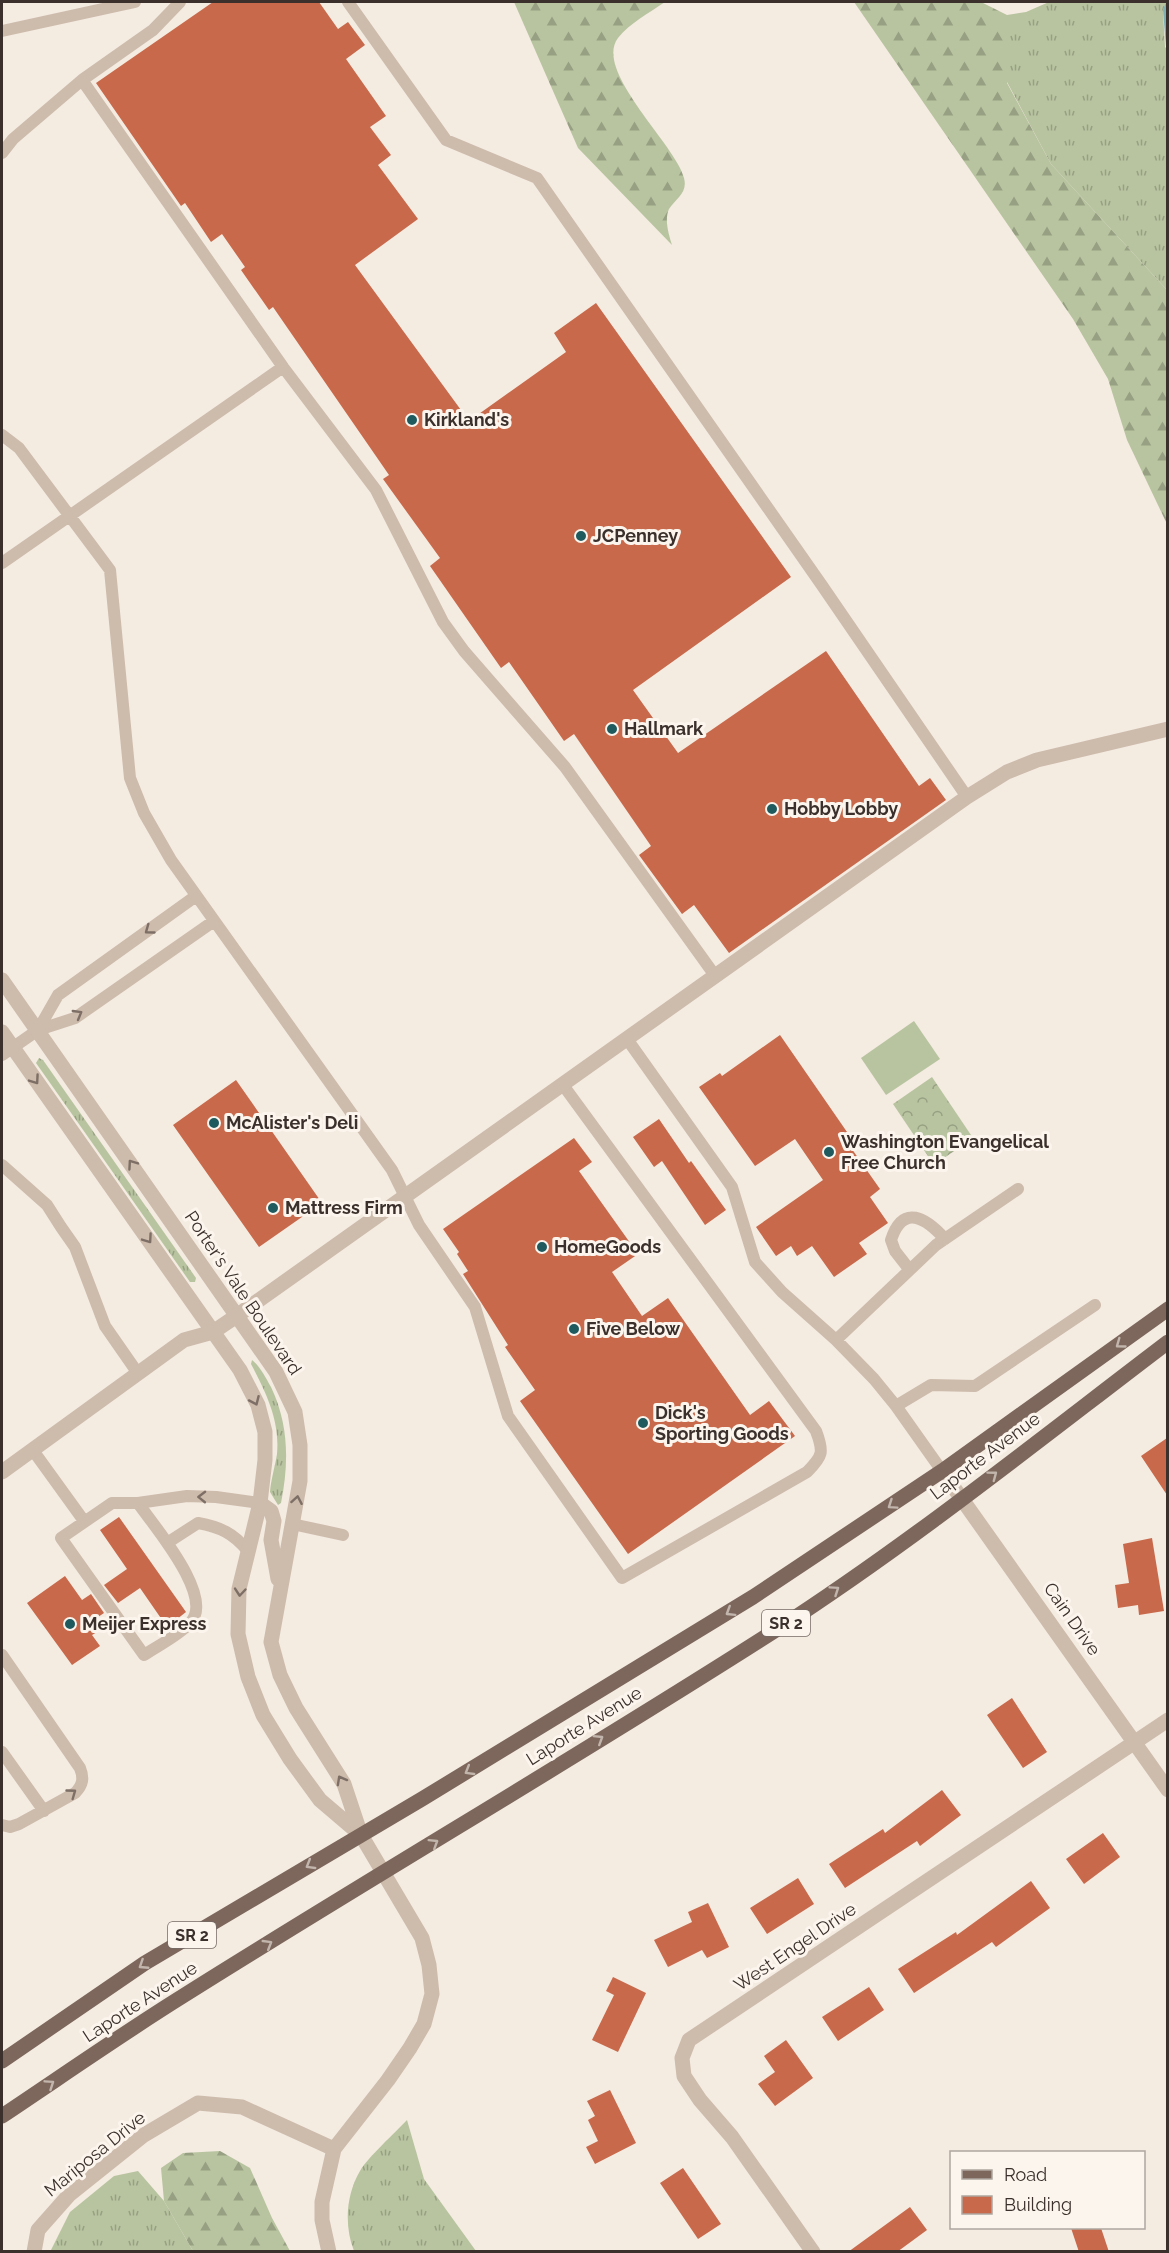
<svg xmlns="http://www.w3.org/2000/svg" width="1169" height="2253" viewBox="0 0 1169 2253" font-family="Raleway,sans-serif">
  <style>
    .grass { fill: url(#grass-tufts) }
    .forest { fill: url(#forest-firs) }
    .park { fill: url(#park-crowns) }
    .garden { fill: #b8c4a0 }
    .water { fill: #7fb0b2 }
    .building { fill: #c8694b }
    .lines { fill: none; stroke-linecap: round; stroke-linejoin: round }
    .lane { stroke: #cdbbac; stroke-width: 12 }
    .street { stroke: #cdbbac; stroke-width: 15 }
    .primary { stroke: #7d675c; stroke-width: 15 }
    .oneway { stroke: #7d6f65 }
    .oneway2 { stroke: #c2b5ac }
    .poi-dot { fill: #1f5a5e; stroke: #fbf5ee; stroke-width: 2 }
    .labels { text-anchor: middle; stroke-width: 6; stroke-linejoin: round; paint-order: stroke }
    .shield { fill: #fbf5ee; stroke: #756b66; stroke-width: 1.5 }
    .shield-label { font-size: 16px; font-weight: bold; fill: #3b302b }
    .poi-label { font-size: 18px; font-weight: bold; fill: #3b302b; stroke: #fbf5ee; text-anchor: start }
    .street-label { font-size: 18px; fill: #3b302b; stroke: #fbf5ee }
  </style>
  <defs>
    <pattern id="grass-tufts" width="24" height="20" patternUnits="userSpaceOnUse" patternTransform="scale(1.5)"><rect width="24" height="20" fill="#b8c4a0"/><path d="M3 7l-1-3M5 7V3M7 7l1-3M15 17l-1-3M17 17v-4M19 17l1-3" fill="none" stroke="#97a083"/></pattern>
    <pattern id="forest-firs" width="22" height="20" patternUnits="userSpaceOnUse" patternTransform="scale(1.5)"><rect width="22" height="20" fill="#b8c4a0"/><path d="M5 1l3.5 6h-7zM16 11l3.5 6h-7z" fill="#97a083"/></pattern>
    <pattern id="park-crowns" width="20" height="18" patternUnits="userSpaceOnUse" patternTransform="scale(1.5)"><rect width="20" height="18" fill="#b8c4a0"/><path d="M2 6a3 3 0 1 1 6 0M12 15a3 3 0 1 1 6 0" fill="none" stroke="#97a083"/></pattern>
  </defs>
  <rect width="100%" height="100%" fill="#f4ebe1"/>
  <!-- grass -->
  <path class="grass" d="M 1049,2 L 1166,2 L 1163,11 L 1165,47 L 1168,50 L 1167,290 L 1051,164 L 1007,82 L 1007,15 L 1026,12 Z
    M 39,1058 L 43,1060 L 196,1278 L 195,1282 L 190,1282 L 36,1063 Z
    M 252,1360 C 260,1366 266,1378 271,1387 C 289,1425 289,1463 281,1503 L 278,1505 L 270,1492 C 271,1479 275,1467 277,1454 C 280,1420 266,1393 251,1364 Z
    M 407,2120 L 424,2179 L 476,2251 L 354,2251 C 344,2225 346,2195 360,2171 C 368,2157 395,2133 407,2120 Z
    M 138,2171 L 164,2201 L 193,2251 L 50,2252 L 70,2212 L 114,2176 Z"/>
  <!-- forest -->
  <path class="forest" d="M 514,2 L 665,2 C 649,13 630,23 618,38 C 593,71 676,145 684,178 C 688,193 676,198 669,209 C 664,220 669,235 672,245 L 578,148 Z
    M 854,2 L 981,2 L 1007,15 L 1007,83 L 1051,164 L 1167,290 L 1167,524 L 1127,440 L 1108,379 L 1073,319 Z
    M 220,2151 L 250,2168 L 272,2218 L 290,2251 L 193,2251 L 164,2201 L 161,2168 L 183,2153 Z"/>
  <!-- park -->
  <path class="park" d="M 932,1077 L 973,1138 L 934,1165 L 893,1104 Z"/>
  <!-- garden -->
  <path class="garden" d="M 914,1021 L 940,1059 L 886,1095 L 861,1058 Z"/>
  <!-- water -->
  <path class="water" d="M 1166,2 L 1168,2 L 1167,50 L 1166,47 L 1163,10 Z"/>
  <!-- building -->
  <path class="building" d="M 213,2 L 319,2 L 338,29 L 348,22 L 365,45 L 346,59 L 386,116 L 370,127 L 391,155 L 378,165 L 418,219 L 355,265 L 469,421 L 566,352 L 554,333 L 596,303 L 791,577 L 633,690 L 678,753 L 826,651 L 919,786 L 930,778 L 946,800 L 729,953 L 694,905 L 682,914 L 639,855 L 651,846 L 574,734 L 564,741 L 509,662 L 501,668 L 430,566 L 440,558 L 383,479 L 389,475 L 273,307 L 269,310 L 241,270 L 245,267 L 222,234 L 211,242 L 185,203 L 181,206 L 96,83 Z
    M 780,1035 L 847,1132 L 842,1135 L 880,1189 L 870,1197 L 888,1223 L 859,1243 L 867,1254 L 834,1277 L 812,1246 L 797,1256 L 791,1246 L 776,1256 L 756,1227 L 823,1180 L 795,1139 L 755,1166 L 699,1087 L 720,1073 L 722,1076 Z
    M 236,1080 L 322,1203 L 259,1247 L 173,1125 Z
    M 659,1119 L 689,1163 L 691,1161 L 726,1210 L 705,1225 L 662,1161 L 654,1167 L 633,1137 Z
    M 574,1138 L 592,1162 L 579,1171 L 638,1254 L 612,1272 L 642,1316 L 668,1298 L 750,1415 L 769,1401 L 795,1436 L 628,1554 L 520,1401 L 535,1390 L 505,1347 L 508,1345 L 463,1274 L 468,1271 L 457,1254 L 459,1252 L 443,1229 Z
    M 1167,1438 L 1167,1495 L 1141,1456 Z
    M 119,1517 L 186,1612 L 167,1627 L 140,1588 L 118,1603 L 104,1585 L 127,1569 L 100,1530 Z
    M 1152,1538 L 1164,1611 L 1139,1615 L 1138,1605 L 1118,1608 L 1115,1585 L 1129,1583 L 1123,1544 Z
    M 65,1576 L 82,1600 L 91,1594 L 104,1613 L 95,1619 L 102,1629 L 92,1635 L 100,1646 L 72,1665 L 27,1603 Z
    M 1012,1698 L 1047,1752 L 1023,1768 L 987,1715 Z
    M 942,1790 L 961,1815 L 920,1846 L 917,1841 L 845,1888 L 829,1864 L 883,1829 L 885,1833 Z
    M 1103,1833 L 1120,1857 L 1084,1884 L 1066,1859 Z
    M 798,1878 L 814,1904 L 767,1934 L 750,1908 Z
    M 1031,1881 L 1050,1908 L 996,1947 L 992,1942 L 914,1993 L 898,1969 L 956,1932 L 957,1935 Z
    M 708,1903 L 729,1947 L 707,1958 L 702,1950 L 668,1967 L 654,1940 L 692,1922 L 688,1912 Z
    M 613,1977 L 646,1993 L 618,2052 L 592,2040 L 614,1995 L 606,1991 Z
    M 869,1987 L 884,2010 L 838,2041 L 822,2017 Z
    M 786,2040 L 813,2078 L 775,2106 L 758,2084 L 775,2072 L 764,2056 Z
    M 610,2090 L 636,2143 L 595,2164 L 586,2147 L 598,2141 L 588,2120 L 595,2116 L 587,2101 Z
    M 683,2168 L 721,2224 L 698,2239 L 660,2183 Z
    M 910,2207 L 927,2230 L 897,2252 L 848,2252 Z
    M 1071,2228 L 1101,2228 L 1109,2252 L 1079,2252 Z"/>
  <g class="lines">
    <!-- lane -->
    <path class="lane" d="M 348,2 L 446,140 L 537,178 L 821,584 L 967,797
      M 2,31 L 135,2
      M 82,80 L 283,367 L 376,490 L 443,622 L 464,651 L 565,767 L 716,977
      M 2,153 L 13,139 L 82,80 L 153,30 L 180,2
      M 2,435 L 19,448 L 110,570 L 130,778 L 144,813 L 171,860 L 392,1170 L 419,1225 L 475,1307 L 508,1416 L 622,1578 L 807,1472 C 823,1456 824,1452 816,1431 L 563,1085
      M 2,563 L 283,367
      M 196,896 L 58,995 L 38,1030 L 75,1018 L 214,921
      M 627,1039 L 732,1187 L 755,1262 L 782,1292 L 836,1340 L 874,1379 L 896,1406 L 942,1471
      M 2,1055 L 38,1030
      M 2,1165 L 47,1205 L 61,1227 L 75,1247 L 105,1326 L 137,1372
      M 909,1269 L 895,1251 L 891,1240 C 903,1203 926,1218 945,1239
      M 836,1340 L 936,1245 L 1018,1189
      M 896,1406 L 931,1385 L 975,1386 L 1095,1305
      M 32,1449 L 84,1521
      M 112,1503 L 138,1503 C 154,1526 216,1598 190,1623 C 178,1636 159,1645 144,1655 L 61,1538 Z
      M 138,1503 L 187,1496 L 216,1497 L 260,1503
      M 292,1524 L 343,1535
      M 167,1543 L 198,1523 C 220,1527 233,1533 247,1550
      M 2,1655 L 80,1768 C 84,1778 83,1785 75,1793 L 19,1824 L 10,1827 L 2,1825
      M 2,1752 L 44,1811"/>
    <!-- street -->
    <path class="street" d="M 2,980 L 276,1372 L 295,1412 L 300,1445 L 300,1481 L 271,1642 L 280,1675 L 296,1708 L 344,1784 L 361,1835 L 422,1938 L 429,1965 L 432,1994 L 424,2024 L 410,2048 L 388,2080 L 334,2149 L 322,2202 L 322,2220 L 329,2252
      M 2,1032 L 240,1370 L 258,1405 L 265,1432 L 265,1460 L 260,1503 L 239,1589 L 238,1634 L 248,1677 L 263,1715 L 290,1759 L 320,1800 L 361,1835
      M 942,1471 L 1168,1790
      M 2,1472 L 184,1340 L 213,1332 L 238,1315 L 967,797 L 1007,772 L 1037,760 L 1168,729
      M 260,1503 L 271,1511 L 274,1521 L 271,1540 L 278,1579
      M 34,2252 L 38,2230 L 69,2195 L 144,2135 L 198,2103 L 242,2107 L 334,2149
      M 813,2252 L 732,2137 L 700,2100 L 684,2076 L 682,2058 L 689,2040 L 1168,1720"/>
    <!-- primary -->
    <path class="primary" d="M 2,2061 L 145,1963 L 422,1799 L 753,1597 L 942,1471 L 1168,1309
      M 2,2116 C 62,2076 122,2034 183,1996 C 380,1872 581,1755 776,1630 C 912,1542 1039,1440 1168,1342"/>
  </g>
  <!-- one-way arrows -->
  <defs><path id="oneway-chevron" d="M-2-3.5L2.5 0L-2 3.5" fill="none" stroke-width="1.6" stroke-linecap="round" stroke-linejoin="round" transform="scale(1.5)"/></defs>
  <g class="oneway">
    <use href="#oneway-chevron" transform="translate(149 930) rotate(144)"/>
    <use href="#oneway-chevron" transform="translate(78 1014) rotate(-30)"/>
    <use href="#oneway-chevron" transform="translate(35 1080) rotate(55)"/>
    <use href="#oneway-chevron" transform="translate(132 1164) rotate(-125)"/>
    <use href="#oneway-chevron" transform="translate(148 1239) rotate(55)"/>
    <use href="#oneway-chevron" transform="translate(255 1401) rotate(66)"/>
    <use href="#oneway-chevron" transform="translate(202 1497) rotate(-179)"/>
    <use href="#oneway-chevron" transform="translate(297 1500) rotate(-80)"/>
    <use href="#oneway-chevron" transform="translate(240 1592) rotate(95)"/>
    <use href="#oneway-chevron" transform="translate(341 1780) rotate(-119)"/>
    <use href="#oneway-chevron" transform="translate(72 1793) rotate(-36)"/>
  </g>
  <g class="oneway2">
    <use href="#oneway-chevron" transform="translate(1120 1344) rotate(144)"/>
    <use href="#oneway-chevron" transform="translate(993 1475) rotate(-37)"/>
    <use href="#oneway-chevron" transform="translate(892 1505) rotate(146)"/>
    <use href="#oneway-chevron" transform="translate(835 1590) rotate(-34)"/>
    <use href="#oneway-chevron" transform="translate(730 1612) rotate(148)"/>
    <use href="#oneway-chevron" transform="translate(599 1739) rotate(-32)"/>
    <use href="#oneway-chevron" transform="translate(469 1771) rotate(149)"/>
    <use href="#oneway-chevron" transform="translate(434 1843) rotate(-32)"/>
    <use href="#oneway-chevron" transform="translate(310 1865) rotate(149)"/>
    <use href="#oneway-chevron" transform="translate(268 1944) rotate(-31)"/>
    <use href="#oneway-chevron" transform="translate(143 1965) rotate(147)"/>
    <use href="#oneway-chevron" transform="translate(50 2084) rotate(-34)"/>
  </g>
  <!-- markers -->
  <g class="poi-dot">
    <circle cx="412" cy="420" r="6"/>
    <circle cx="581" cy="536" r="6"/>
    <circle cx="612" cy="729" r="6"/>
    <circle cx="772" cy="809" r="6"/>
    <circle cx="214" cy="1123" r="6"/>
    <circle cx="829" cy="1152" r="6"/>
    <circle cx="273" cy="1208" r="6"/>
    <circle cx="542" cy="1247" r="6"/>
    <circle cx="574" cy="1329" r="6"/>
    <circle cx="643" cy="1423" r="6"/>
    <circle cx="70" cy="1624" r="6"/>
  </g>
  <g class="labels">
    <!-- shield labels -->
    <g class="shield">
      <rect x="762" y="1610" width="48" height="26" rx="4.5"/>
      <rect x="168" y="1922" width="48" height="26" rx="4.5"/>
    </g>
    <g class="shield-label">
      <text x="786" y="1629">SR 2</text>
      <text x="192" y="1941">SR 2</text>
    </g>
    <!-- poi labels -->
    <g class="poi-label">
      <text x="424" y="426">Kirkland's</text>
      <text x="593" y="542">JCPenney</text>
      <text x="624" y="735">Hallmark</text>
      <text x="784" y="815">Hobby Lobby</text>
      <text x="226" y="1129">McAlister's Deli</text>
      <text x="841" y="1148">Washington Evangelical<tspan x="841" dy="21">Free Church</tspan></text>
      <text x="285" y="1214">Mattress Firm</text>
      <text x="554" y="1253">HomeGoods</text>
      <text x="586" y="1335">Five Below</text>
      <text x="655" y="1419">Dick's<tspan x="655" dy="21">Sporting Goods</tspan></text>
      <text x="82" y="1630">Meijer Express</text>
    </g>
    <!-- street labels -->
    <g class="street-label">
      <text transform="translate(243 1293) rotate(56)" y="6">Porter's Vale Boulevard</text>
      <text transform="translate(985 1456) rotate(-37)" y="6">Laporte Avenue</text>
      <text transform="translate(1072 1619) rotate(55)" y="6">Cain Drive</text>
      <text transform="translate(584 1726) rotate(-32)" y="6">Laporte Avenue</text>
      <text transform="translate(795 1947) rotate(-34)" y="6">West Engel Drive</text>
      <text transform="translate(140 2002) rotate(-33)" y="6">Laporte Avenue</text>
      <text transform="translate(95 2154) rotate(-39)" y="6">Mariposa Drive</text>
    </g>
  </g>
  <!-- border -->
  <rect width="1169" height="2253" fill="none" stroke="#3b302b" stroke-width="6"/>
  <!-- legend -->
  <rect x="950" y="2151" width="195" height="78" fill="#fbf5ee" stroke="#aea6a0" stroke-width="1.5"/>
  <rect x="962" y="2170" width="30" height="9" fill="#7d675c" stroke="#aea6a0" stroke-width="1.5"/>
  <text x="1004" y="2181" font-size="18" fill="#3b302b">Road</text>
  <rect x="962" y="2196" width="30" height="18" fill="#c8694b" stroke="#aea6a0" stroke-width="1.5"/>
  <text x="1004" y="2211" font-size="18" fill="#3b302b">Building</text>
</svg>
